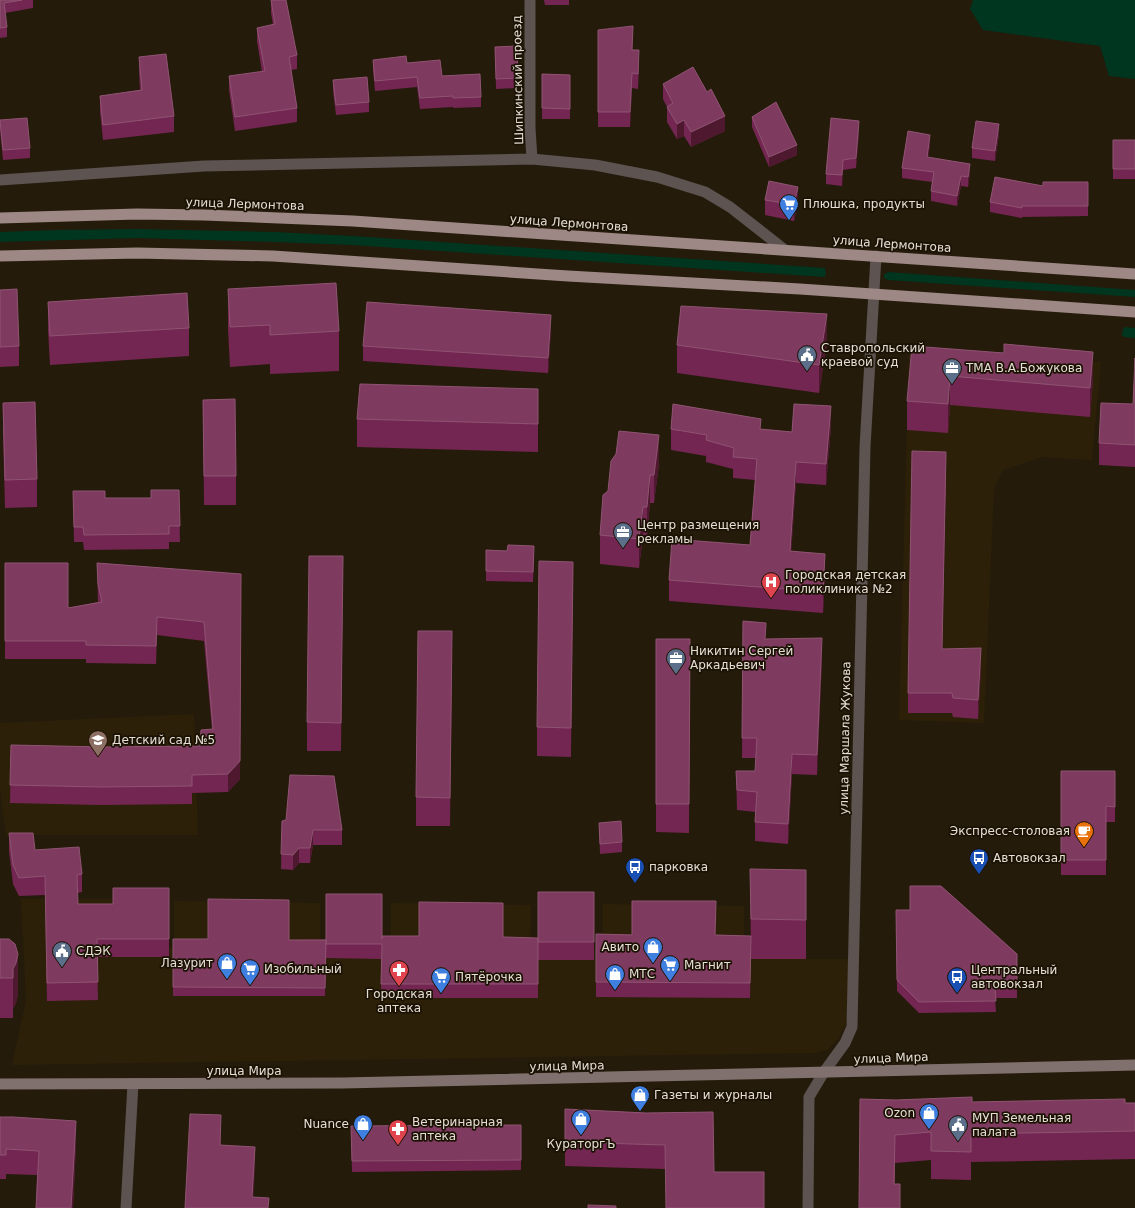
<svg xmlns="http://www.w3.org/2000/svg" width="1135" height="1208" viewBox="0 0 1135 1208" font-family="'DejaVu Sans',sans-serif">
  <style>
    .built { fill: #2d2009 }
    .green { fill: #00351f }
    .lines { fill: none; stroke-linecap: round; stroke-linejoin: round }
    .minor { stroke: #5d5351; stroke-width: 11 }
    .secondary { stroke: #81716e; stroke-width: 11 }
    .primary { stroke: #9d8885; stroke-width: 11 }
    .wall { fill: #732651 }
    .shaded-wall { fill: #4e192f }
    .building { fill: #7f3a5f; stroke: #8f5472 }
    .labels { text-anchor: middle; stroke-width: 3.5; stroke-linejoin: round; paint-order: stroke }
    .street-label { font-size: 12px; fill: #e6dfd5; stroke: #1b1204 }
    .poi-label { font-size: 12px; fill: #e6dfd5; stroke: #1b1204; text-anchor: start }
  </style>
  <rect width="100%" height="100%" fill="#251b0b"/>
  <!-- built -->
  <path class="built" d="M 909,352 L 1101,362 L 1092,460 L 1042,457 L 1003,470 L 994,488 L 984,723 L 899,720 Z
    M 194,714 L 198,835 L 6,835 L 0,790 L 0,723 Z
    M 21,899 L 113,899 L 113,957 L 168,957 L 169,948 L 174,947 L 174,901 L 320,903 L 320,948 L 326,948 L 326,958 L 391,950 L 391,903 L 531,905 L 530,951 L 538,952 L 538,960 L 593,960 L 594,950 L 603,950 L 603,904 L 744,906 L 744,951 L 751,951 L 751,959 L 849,959 L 847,1021 L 838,1039 L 828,1050 L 814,1053 L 12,1065 L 26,1000 Z"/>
  <!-- green -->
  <path class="green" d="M 973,0 L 1135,0 L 1135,79 L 1109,76 L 1100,46 L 983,30 L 970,9 Z
    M 137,229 L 275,232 L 353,236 L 825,268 L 826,275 L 824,277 L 353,245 L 275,242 L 137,238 L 0,242 L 0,232 L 57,230 Z
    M 889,272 L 1135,290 L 1135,297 L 888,280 L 884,278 L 884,274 Z
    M 1125,327 L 1135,328 L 1135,338 L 1125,337 L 1122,336 L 1123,329 Z"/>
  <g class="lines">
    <!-- minor -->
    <path class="minor" d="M 530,0 L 530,128 L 532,159
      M 0,180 L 204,166 L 532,159 L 595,165 L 657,177 L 705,192 L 730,207 L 785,250
      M 126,1208 L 133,1084
      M 808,1208 L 809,1097 L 824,1072 L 845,1043 L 852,1027 L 865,447 L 876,256"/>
    <!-- secondary -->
    <path class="secondary" d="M 0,1084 L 343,1083 L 1135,1065"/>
    <!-- primary -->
    <path class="primary" d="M 0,218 L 137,214 L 204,215 L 353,221 L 1135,274
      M 0,256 L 137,253 L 273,256 L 568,276 L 800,289 L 1135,312"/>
  </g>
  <!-- wall -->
  <path class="wall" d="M 0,0 L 33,0 L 33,8 L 5,13 L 7,27 L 7,37 L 0,38 Z
    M 271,0 L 297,55 L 297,69 L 291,70 L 297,108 L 297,122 L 235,131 L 229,90 L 229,76 L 262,72 L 257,41 L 257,28 L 273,25 L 271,13 Z
    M 544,0 L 569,0 L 569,5 L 545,5 Z
    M 598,30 L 632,50 L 639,66 L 638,89 L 632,88 L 630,127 L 598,127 Z
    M 495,47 L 518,78 L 518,88 L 496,89 Z
    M 139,57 L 174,116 L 174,132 L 103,140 L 100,112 L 100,96 L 140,90 L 139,72 Z
    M 373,60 L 407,63 L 442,76 L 481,97 L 481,107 L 453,108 L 453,107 L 420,109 L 417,87 L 375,91 L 373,70 Z
    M 542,74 L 570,75 L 570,119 L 542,119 Z
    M 333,80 L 369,102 L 369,112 L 336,115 L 333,91 Z
    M 663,84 L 725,131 L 691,147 L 684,136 L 677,139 L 667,122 L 667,107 L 663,99 Z
    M 752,117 L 797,155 L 769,167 L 752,127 Z
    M 0,120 L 30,148 L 30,158 L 3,160 L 0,130 Z
    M 859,131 L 856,168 L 843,170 L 842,186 L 826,184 L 826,174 Z
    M 999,134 L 995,161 L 972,158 L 972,148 Z
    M 1113,140 L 1135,140 L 1135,179 L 1113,179 Z
    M 930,145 L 928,157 L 970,174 L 968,187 L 961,186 L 957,206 L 931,201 L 931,191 L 932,182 L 902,178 L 902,168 Z
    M 1088,182 L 1088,216 L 1022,217 L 1022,218 L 990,212 L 990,202 Z
    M 765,200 L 798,202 L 794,221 L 765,215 Z
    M 228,289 L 339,331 L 339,371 L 270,374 L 270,364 L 230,367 L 228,329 Z
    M 0,290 L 19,346 L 19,366 L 0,367 Z
    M 48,302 L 189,328 L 189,356 L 50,365 L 48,330 Z
    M 551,330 L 548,373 L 363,361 L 363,346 Z
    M 827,343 L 819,393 L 677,373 L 677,345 Z
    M 912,346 L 1093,380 L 1090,417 L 950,405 L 948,433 L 907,430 L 907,401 Z
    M 1135,358 L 1135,467 L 1099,465 L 1099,443 L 1133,404 Z
    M 203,400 L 236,476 L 236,505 L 204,505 Z
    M 3,403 L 37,479 L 37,507 L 5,508 L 3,432 Z
    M 538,418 L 538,452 L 357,447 L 357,419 Z
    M 831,427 L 826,485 L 796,483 L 791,551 L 825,575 L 823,613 L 669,601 L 669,580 L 750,545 L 755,480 L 733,478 L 733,469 L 706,462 L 706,456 L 671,450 L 671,429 L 761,429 L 792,432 Z
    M 659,464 L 654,503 L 650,503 L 647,535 L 643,535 L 639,568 L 600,564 L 600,535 Z
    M 946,472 L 942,649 L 981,667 L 978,719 L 953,717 L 952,713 L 908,713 L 908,693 Z
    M 179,490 L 180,542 L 169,542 L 169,549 L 84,550 L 83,542 L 74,542 L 73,491 L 105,498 L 151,498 Z
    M 486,550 L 507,551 L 534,556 L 533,582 L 486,581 Z
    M 343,556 L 341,751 L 307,751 L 307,722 Z
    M 573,562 L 571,757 L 537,756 L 537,727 Z
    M 5,563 L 68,608 L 98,602 L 97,563 L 241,574 L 240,779 L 228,792 L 192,793 L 192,804 L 100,805 L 10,803 L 11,745 L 104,747 L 200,746 L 212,729 L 204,641 L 157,635 L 156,664 L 86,663 L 86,659 L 5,659 Z
    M 743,621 L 766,639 L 822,658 L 817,775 L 792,774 L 788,844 L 755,841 L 755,822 L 756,812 L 737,810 L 736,771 L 755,771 L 756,758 L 742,758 Z
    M 656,639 L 690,639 L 689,833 L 656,832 Z
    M 452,660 L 450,826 L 416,826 L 416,797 Z
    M 1061,771 L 1115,771 L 1115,822 L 1106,822 L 1106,875 L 1061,875 Z
    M 282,821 L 342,830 L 342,845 L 313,845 L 310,863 L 299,863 L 293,870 L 281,869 Z
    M 599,823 L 622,842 L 622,852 L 600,854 Z
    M 9,833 L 35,850 L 82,874 L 82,892 L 77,893 L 78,904 L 113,904 L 169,888 L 169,957 L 97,957 L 98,1000 L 47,1001 L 45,895 L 19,896 L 13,884 L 9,851 Z
    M 750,869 L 806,870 L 806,959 L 751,959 Z
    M 538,892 L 594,892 L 594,960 L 538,960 Z
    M 896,910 L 1017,954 L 1017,998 L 995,998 L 996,1012 L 919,1013 L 897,991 Z
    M 596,934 L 751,936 L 750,998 L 596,997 Z
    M 503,937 L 538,938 L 538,998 L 381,998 L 381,959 L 326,958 L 326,948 L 325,996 L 173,996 L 173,939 L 289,940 L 382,939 Z
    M 0,939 L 18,994 L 16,1003 L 13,1009 L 13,1018 L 0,1018 Z
    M 860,1099 L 972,1102 L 1135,1103 L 1135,1159 L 971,1162 L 971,1180 L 931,1179 L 931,1160 L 895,1163 L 895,1184 Z
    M 565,1109 L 646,1113 L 714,1172 L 764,1208 L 665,1169 L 565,1166 Z
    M 0,1117 L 76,1145 L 73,1208 L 36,1208 L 37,1175 L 6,1174 L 6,1179 L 0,1179 Z
    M 521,1125 L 521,1170 L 352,1172 L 351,1126 Z"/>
  <!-- shaded-wall -->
  <path class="shaded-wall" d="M 632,73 L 632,88 L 630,127 L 630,112 Z
    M 725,116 L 725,131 L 691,147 L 691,132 Z
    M 684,120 L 684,136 L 677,139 L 677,124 Z
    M 859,121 L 859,131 L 856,168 L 856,158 Z
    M 999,124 L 999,134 L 995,161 L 995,151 Z
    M 930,135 L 930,145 L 927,167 L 927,157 Z
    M 797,145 L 797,155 L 769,167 L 769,157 Z
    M 843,160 L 843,170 L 842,186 L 842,175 Z
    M 970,164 L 970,174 L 968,187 L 968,177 Z
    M 961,176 L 961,186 L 957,206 L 957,196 Z
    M 798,187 L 798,202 L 794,221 L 794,205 Z
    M 827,314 L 827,343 L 819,393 L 819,365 Z
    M 551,315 L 551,330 L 548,373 L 548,358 Z
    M 1093,352 L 1093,380 L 1090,417 L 1090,388 Z
    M 950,376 L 950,405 L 948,433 L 948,404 Z
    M 831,406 L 831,427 L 826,485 L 826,464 Z
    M 659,435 L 659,464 L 654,503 L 654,475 Z
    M 946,452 L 946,472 L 942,669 L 942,649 Z
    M 796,462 L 796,483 L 790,572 L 790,551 Z
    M 650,475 L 650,503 L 647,535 L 647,507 Z
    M 643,507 L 643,535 L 639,568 L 639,539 Z
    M 825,554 L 825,575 L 823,613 L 823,592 Z
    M 241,592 L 240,779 L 228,792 L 228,774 Z
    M 822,638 L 822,658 L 817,775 L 817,755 Z
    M 981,648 L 981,667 L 978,719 L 978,700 Z
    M 792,754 L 792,774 L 788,844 L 788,824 Z
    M 313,830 L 313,845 L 310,863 L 310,848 Z
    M 299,848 L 299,863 L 293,870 L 293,855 Z
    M 18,954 L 18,994 L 16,1003 L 13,1009 L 13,1018 L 13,969 Z
    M 221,1115 L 221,1137 L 220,1166 L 220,1145 Z
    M 76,1121 L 76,1145 L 73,1208 L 71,1208 Z
    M 255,1147 L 255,1168 L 253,1208 L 252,1197 Z"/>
  <!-- building -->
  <path class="building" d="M 0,0 L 22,0 L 4,3 L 7,27 L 0,28 Z
    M 271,0 L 286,0 L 297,55 L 289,57 L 297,108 L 235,117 L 229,76 L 265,71 L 257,28 L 275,24 Z
    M 633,26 L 632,50 L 639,50 L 638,74 L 632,73 L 630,112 L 598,112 L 598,30 Z
    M 517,46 L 518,78 L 496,79 L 495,47 Z
    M 166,54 L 174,116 L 103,125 L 100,96 L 142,90 L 139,57 Z
    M 406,56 L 407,63 L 440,60 L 442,76 L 480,74 L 481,97 L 453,98 L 453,96 L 420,98 L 417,77 L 375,81 L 373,60 Z
    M 693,67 L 707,92 L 711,89 L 725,116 L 691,132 L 684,120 L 677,124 L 667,107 L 673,103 L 663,84 Z
    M 542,74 L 570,75 L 570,109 L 542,108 Z
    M 367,77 L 369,102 L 336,105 L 333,80 Z
    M 776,102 L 797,145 L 769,157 L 752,117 Z
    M 27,118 L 30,148 L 3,150 L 0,120 Z
    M 831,118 L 859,121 L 856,158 L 843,160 L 842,175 L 826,174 Z
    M 976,121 L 999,124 L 995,151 L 972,148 Z
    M 908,131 L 930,135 L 927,157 L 970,164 L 968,177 L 961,176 L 957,196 L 931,191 L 934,172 L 902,168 Z
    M 1113,140 L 1135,140 L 1135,169 L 1113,169 Z
    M 995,177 L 1043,186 L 1043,182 L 1088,182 L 1088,206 L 1022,206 L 1022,208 L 990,202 Z
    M 769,181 L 798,187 L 794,205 L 765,200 Z
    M 336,283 L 339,331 L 270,335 L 270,325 L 230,327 L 228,289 Z
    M 17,289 L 19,346 L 0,347 L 0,290 Z
    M 187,293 L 189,328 L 50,336 L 48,302 Z
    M 367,302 L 551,315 L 548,358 L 363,346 Z
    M 681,306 L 827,314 L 819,365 L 677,345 Z
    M 1004,344 L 1093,352 L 1090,388 L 950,376 L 948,404 L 907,401 L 912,346 L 1004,353 Z
    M 1135,358 L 1135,445 L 1099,443 L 1101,403 L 1133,404 Z
    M 360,384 L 538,389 L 538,424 L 357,419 Z
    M 235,399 L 236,476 L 204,476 L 203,400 Z
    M 35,402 L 37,479 L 5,480 L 3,403 Z
    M 673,404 L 761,419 L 760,429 L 792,432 L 794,404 L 831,406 L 826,464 L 796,462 L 790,551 L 825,554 L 823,592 L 669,580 L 672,539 L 750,545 L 757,459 L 733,457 L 734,448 L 706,440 L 707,435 L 671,429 Z
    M 619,431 L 659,435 L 654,475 L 650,475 L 647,507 L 643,507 L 639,539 L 600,535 L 603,495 L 608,491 L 611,461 L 616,454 Z
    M 912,451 L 946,452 L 942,649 L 981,648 L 978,700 L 953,698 L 952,693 L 908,693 Z
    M 151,490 L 179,490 L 180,526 L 169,526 L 169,534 L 84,535 L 83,527 L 74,527 L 73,491 L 105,491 L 105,498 L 151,498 Z
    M 508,545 L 534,546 L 533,572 L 486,571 L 486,550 L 507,551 Z
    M 309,556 L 343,556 L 341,723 L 307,722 Z
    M 539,561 L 573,562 L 571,728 L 537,727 Z
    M 5,563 L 68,563 L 68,608 L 102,602 L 98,584 L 97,563 L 241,574 L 240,761 L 228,774 L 192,775 L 192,786 L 100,787 L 10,785 L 11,745 L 104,747 L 200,746 L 201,730 L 213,729 L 204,622 L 157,617 L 156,646 L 86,645 L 86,641 L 5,641 Z
    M 743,621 L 766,623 L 765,639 L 822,638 L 817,755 L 792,754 L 788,824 L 755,822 L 757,792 L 737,790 L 736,771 L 755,771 L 757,738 L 742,738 Z
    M 418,631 L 452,631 L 450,798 L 416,797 Z
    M 656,639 L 690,639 L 689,804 L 656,804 Z
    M 1061,771 L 1115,771 L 1115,807 L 1106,806 L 1106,860 L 1061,860 Z
    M 290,775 L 334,776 L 342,830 L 313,830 L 310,848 L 299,848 L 293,855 L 281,854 L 282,821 L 286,820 Z
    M 621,821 L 622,842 L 600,844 L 599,823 Z
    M 9,833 L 33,833 L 35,850 L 79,847 L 82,874 L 77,875 L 78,904 L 113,904 L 113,888 L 169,888 L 169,939 L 97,939 L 98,982 L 47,983 L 45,876 L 19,878 L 13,865 Z
    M 750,869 L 806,870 L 806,920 L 751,919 Z
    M 910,886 L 941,886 L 1017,954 L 1017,988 L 995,987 L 996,1001 L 919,1002 L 897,980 L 896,910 L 910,910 Z
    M 538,892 L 594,892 L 594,942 L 538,942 Z
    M 326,894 L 382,894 L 382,939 L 382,936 L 419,936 L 419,902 L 503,903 L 503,937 L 538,938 L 538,984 L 381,984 L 382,944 L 326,944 Z
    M 208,899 L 289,900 L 289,940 L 326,940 L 325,988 L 173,987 L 173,939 L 208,939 Z
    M 632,901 L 716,901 L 715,935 L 751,936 L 750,983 L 596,982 L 596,934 L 632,935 Z
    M 0,939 L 9,939 L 15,944 L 18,954 L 16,963 L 13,969 L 13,978 L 0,978 Z
    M 972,1097 L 972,1102 L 1125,1099 L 1125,1103 L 1135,1103 L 1135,1131 L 971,1134 L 971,1152 L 931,1151 L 931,1132 L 895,1135 L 894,1184 L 900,1184 L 900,1208 L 859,1208 L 860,1099 L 896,1100 Z
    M 565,1109 L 646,1113 L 713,1112 L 714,1172 L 764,1172 L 764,1208 L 666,1208 L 665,1145 L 565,1142 Z
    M 190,1114 L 221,1115 L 220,1145 L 255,1147 L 252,1197 L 269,1198 L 268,1208 L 185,1208 Z
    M 0,1117 L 13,1117 L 76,1121 L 71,1208 L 36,1208 L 39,1151 L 6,1149 L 6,1155 L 0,1155 Z
    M 521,1125 L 521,1160 L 352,1161 L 351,1126 Z
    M 588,1205 L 616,1206 L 616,1208 L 588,1208 Z"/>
  <!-- icons -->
  <defs>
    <symbol id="supermarket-pin" viewBox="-11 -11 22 30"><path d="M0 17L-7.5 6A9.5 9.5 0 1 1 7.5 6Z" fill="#3f7fe0" stroke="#1b1204"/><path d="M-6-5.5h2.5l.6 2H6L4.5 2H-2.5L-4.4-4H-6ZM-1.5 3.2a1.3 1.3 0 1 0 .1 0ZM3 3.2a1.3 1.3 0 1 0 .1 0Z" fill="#fff"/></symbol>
    <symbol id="civic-pin" viewBox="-11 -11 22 30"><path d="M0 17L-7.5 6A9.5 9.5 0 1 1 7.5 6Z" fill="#5c6f8a" stroke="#1b1204"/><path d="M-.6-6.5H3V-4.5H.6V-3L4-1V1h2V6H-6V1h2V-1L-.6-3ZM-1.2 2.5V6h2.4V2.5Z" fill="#fff"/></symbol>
    <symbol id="office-pin" viewBox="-11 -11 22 30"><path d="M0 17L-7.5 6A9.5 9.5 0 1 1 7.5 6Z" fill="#5c6f8a" stroke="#1b1204"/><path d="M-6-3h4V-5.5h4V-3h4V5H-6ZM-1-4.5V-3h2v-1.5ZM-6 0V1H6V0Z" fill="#fff"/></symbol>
    <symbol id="hospital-pin" viewBox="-11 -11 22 30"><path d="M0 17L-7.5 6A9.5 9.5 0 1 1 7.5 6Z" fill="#e0444e" stroke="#1b1204"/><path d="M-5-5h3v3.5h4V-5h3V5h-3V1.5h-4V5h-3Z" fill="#fff"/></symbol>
    <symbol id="school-pin" viewBox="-11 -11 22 30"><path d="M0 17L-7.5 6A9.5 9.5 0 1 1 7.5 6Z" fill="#8d6e63" stroke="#1b1204"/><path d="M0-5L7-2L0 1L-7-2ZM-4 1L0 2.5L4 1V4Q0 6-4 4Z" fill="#fff"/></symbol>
    <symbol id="cafe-pin" viewBox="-11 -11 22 30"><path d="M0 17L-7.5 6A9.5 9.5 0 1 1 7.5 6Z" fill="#e8710a" stroke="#1b1204"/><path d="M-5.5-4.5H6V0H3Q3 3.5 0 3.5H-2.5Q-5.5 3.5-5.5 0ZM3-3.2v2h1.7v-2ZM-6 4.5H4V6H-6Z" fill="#fff"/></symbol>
    <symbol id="bus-pin" viewBox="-11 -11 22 30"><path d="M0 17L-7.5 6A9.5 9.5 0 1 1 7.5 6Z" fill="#1a4fb4" stroke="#1b1204"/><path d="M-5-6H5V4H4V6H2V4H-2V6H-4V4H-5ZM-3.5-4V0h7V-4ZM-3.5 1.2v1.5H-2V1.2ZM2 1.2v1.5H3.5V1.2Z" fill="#fff"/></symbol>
    <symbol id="shop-pin" viewBox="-11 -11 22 30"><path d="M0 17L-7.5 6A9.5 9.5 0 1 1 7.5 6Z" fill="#3f7fe0" stroke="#1b1204"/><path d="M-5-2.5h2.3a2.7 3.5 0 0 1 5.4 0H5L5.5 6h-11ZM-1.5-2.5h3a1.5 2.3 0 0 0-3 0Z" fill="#fff"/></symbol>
    <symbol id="pharmacy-pin" viewBox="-11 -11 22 30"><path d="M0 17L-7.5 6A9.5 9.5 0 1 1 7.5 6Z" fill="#e0444e" stroke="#1b1204"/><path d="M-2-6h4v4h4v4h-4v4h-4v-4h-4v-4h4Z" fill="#fff"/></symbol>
  </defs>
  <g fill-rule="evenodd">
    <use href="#supermarket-pin" x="778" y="193" width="22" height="30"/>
    <use href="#civic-pin" x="796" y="344" width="22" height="30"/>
    <use href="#office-pin" x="941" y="357" width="22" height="30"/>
    <use href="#office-pin" x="612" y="521" width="22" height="30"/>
    <use href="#hospital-pin" x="760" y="571" width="22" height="30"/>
    <use href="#office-pin" x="665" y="647" width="22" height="30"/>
    <use href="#school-pin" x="87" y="729" width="22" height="30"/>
    <use href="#cafe-pin" x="1073" y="820" width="22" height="30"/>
    <use href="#bus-pin" x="968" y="847" width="22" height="30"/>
    <use href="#bus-pin" x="624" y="856" width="22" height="30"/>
    <use href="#shop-pin" x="642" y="936" width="22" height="30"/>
    <use href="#civic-pin" x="51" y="940" width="22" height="30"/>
    <use href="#shop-pin" x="216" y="952" width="22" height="30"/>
    <use href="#supermarket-pin" x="659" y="954" width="22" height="30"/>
    <use href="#supermarket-pin" x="239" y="958" width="22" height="30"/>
    <use href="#pharmacy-pin" x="388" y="959" width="22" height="30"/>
    <use href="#shop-pin" x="604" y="963" width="22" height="30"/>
    <use href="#supermarket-pin" x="430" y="966" width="22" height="30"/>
    <use href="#bus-pin" x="946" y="966" width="22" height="30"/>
    <use href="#shop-pin" x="629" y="1084" width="22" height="30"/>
    <use href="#shop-pin" x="918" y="1102" width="22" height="30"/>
    <use href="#shop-pin" x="570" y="1108" width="22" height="30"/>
    <use href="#shop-pin" x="352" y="1113" width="22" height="30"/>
    <use href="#civic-pin" x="947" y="1114" width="22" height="30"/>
    <use href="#pharmacy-pin" x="387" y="1118" width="22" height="30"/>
  </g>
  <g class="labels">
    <!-- street labels -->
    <g class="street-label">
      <text transform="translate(518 80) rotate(-91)" y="4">Шипкинский проезд</text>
      <text transform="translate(245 204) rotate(2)" y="4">улица Лермонтова</text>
      <text transform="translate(569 223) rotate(4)" y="4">улица Лермонтова</text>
      <text transform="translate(892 244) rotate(4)" y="4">улица Лермонтова</text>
      <text transform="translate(845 738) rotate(-89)" y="4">улица Маршала Жукова</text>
      <text transform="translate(891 1058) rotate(-2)" y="4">улица Мира</text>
      <text transform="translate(567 1066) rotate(-1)" y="4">улица Мира</text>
      <text x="244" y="1075">улица Мира</text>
    </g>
    <!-- poi labels -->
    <g class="poi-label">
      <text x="803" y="208">Плюшка, продукты</text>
      <text x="821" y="352">Ставропольский<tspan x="821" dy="14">краевой суд</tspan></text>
      <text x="966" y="372">ТМА В.А.Божукова</text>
      <text x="637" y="529">Центр размещения<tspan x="637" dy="14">рекламы</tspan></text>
      <text x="785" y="579">Городская детская<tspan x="785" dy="14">поликлиника №2</tspan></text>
      <text x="690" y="655">Никитин Сергей<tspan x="690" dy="14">Аркадьевич</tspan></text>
      <text x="112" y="744">Детский сад №5</text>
      <text x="1070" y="835" text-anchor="end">Экспресс-столовая</text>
      <text x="993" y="862">Автовокзал</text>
      <text x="649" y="871">парковка</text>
      <text x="639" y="951" text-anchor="end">Авито</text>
      <text x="76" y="955">СДЭК</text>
      <text x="213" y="967" text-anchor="end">Лазурит</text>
      <text x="684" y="969">Магнит</text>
      <text x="264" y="973">Изобильный</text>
      <text x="971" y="974">Центральный<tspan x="971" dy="14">автовокзал</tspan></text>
      <text x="629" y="978">МТС</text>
      <text x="455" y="981">Пятёрочка</text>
      <text x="399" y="998" text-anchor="middle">Городская<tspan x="399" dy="14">аптека</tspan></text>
      <text x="654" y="1099">Газеты и журналы</text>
      <text x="915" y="1117" text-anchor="end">Ozon</text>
      <text x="972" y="1122">МУП Земельная<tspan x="972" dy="14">палата</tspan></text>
      <text x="412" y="1126">Ветеринарная<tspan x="412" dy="14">аптека</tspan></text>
      <text x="349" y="1128" text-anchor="end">Nuance</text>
      <text x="581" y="1148" text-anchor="middle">КураторгЪ</text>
    </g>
  </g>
</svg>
